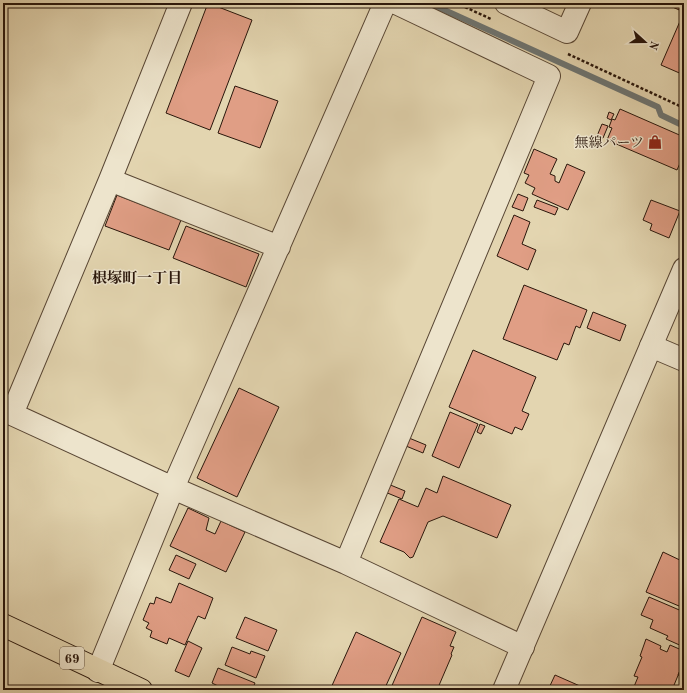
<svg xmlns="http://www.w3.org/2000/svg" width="687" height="693" viewBox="0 0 687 693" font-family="'Old Standard TT','Noto Serif JP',serif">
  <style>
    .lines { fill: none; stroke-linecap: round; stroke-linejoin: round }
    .stream { stroke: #6d7573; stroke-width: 6 }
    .building { fill: #e09e85; stroke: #29160b }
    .minor-casing { stroke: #584634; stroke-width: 24 }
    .tertiary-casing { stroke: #584634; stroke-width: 24 }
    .primary-casing { stroke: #29160b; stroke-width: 24 }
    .path { stroke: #29160b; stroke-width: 2.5; stroke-dasharray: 3 2; stroke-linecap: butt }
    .minor { stroke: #ede4cc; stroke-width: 22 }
    .tertiary { stroke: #ede4cc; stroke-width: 22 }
    .primary { stroke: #e3d5b0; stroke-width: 22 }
    .labels { text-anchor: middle; stroke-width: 3; stroke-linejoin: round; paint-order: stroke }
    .shield { fill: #ede4cc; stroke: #645445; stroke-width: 1 }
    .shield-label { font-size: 13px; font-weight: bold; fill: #29160b }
    .poi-label { font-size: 14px; fill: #29160b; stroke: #ede4cc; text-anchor: end }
    .neighbourhood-label { font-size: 15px; font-weight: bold; fill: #29160b; stroke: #ede4cc }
  </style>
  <rect width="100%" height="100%" fill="#e3d5b0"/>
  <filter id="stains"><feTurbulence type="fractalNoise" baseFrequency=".005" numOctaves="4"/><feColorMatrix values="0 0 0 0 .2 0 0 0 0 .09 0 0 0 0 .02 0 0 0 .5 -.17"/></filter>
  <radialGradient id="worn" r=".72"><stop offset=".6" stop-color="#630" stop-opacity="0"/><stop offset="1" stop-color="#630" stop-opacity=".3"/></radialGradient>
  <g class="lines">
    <!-- stream -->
    <path class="stream" d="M 429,3 L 658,107 L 661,115 L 684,126"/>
  </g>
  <!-- building -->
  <path class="building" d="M 208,3 L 252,20 L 210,130 L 166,113 Z
    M 663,3 L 684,3 L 684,75 L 661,65 L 684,12 Z
    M 235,86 L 278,101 L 260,148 L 218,133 Z
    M 620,109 L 684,137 L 684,154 L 677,170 L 607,140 L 612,128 L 609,127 L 612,119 L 615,120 Z
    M 609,112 L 614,114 L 611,120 L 607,118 Z
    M 602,124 L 608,126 L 603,138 L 597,136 Z
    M 534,149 L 557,159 L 550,174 L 555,176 L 555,181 L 559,183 L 567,164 L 585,172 L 568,210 L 532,194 L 535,188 L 525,183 L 529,175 L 524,173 Z
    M 518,194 L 528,198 L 523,211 L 512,207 Z
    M 117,195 L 181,220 L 169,250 L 105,226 Z
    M 537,200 L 558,208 L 555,215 L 534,207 Z
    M 651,200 L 680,211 L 669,238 L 650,230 L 652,224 L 643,220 Z
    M 514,215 L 530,222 L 522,244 L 536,250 L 528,270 L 497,256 Z
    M 186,226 L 259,254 L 246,287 L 173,258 Z
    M 524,285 L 587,310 L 580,328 L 576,326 L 569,345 L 564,343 L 557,360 L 503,339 Z
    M 593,312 L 626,325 L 620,341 L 587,328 Z
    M 473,350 L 536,377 L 522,411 L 529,414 L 522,430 L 515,427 L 512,434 L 449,407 Z
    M 239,388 L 279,407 L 237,497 L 197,478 Z
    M 450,412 L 478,424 L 459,468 L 432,456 Z
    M 480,424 L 485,426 L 481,434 L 477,432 Z
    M 409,438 L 426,445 L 423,453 L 406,446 Z
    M 443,476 L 511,505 L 497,538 L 443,516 L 428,522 L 413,557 L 410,558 L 404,552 L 380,542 L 399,499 L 418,507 L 426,488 L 437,493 Z
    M 388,484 L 405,491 L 402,499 L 385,492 Z
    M 188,508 L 209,518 L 206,530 L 215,534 L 221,521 L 245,532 L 226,572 L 170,546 Z
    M 663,552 L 684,562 L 684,594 L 679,606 L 646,592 Z
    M 176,555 L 196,564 L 189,579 L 169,570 Z
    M 179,583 L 213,598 L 205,619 L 198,616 L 185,645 L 169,638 L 167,644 L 150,637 L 152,631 L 146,628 L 149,623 L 143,620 L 150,603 L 154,604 L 156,597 L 171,603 Z
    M 649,597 L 684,612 L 684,647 L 666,639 L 668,636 L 650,628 L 653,620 L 641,615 Z
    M 245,617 L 277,630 L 268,651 L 236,638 Z
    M 422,617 L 456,632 L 450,646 L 454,647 L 451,654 L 452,655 L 437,690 L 390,690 Z
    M 356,632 L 401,653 L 384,690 L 330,690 Z
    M 646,639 L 661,646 L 660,649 L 667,652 L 670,645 L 684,651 L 684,661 L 672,690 L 633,689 L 638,677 L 634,676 L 642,657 L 640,656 Z
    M 188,641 L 202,648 L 189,677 L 175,671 Z
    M 232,647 L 250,654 L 251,651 L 265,656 L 256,678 L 225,665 Z
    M 684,661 L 684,678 L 678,675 Z
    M 218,668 L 255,683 L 252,690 L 217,689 L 218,686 L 212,683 Z
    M 555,675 L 589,690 L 548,690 Z"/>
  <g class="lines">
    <defs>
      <path id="minor" d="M 506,3 L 567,32 L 580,3
        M 110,180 L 279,247
        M 651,346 L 684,360
        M 3,410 L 173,488 L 346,563 L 523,647
        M 12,414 L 110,180 L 181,3
        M 346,563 L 549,76 L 396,3
        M 98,671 L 173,488 L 385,3"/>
      <path id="tertiary" d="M 504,690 L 684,269"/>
      <path id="primary" d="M 3,625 L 141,690"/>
    </defs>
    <!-- minor casing -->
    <use href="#minor" class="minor-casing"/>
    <!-- tertiary casing -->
    <use href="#tertiary" class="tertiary-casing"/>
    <!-- primary casing -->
    <use href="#primary" class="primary-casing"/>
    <!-- path -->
    <path class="path" d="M 456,3 L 491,19
      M 568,54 L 684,108"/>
    <!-- minor -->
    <use href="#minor" class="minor"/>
    <!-- tertiary -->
    <use href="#tertiary" class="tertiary"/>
    <!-- primary -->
    <use href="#primary" class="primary"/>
  </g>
  <!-- icons -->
  <defs>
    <symbol id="shop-bare" viewBox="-9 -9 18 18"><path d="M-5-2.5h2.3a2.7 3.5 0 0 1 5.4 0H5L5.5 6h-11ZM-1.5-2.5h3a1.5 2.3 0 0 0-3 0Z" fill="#8f2418" stroke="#ede4cc" stroke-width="2.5" paint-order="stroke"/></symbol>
  </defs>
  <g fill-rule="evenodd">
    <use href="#shop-bare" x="645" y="132" width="20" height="20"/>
  </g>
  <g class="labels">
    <!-- shield labels -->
    <rect class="shield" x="60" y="647" width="24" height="22" rx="3"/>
    <g class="shield-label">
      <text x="72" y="663">69</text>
    </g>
    <!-- poi labels -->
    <g class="poi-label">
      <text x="644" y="147">無線パーツ</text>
    </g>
    <!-- neighbourhood labels -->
    <g class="neighbourhood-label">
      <text x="137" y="283">根塚町一丁目</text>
    </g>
  </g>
  <!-- margin -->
  <rect width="687" height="693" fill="none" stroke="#e3d5b0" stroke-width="16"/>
  <rect x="4" y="4" width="679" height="685" fill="none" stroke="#29160b" stroke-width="2"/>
  <rect x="8" y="8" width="671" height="677" fill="none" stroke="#29160b"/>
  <!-- north arrow -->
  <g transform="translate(645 42) rotate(111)" stroke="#ede4cc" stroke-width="3" paint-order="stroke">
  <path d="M0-3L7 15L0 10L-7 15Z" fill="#29160b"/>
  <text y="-6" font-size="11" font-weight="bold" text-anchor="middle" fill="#29160b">N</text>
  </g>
  <rect width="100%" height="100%" filter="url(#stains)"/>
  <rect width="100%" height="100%" fill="url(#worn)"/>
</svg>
